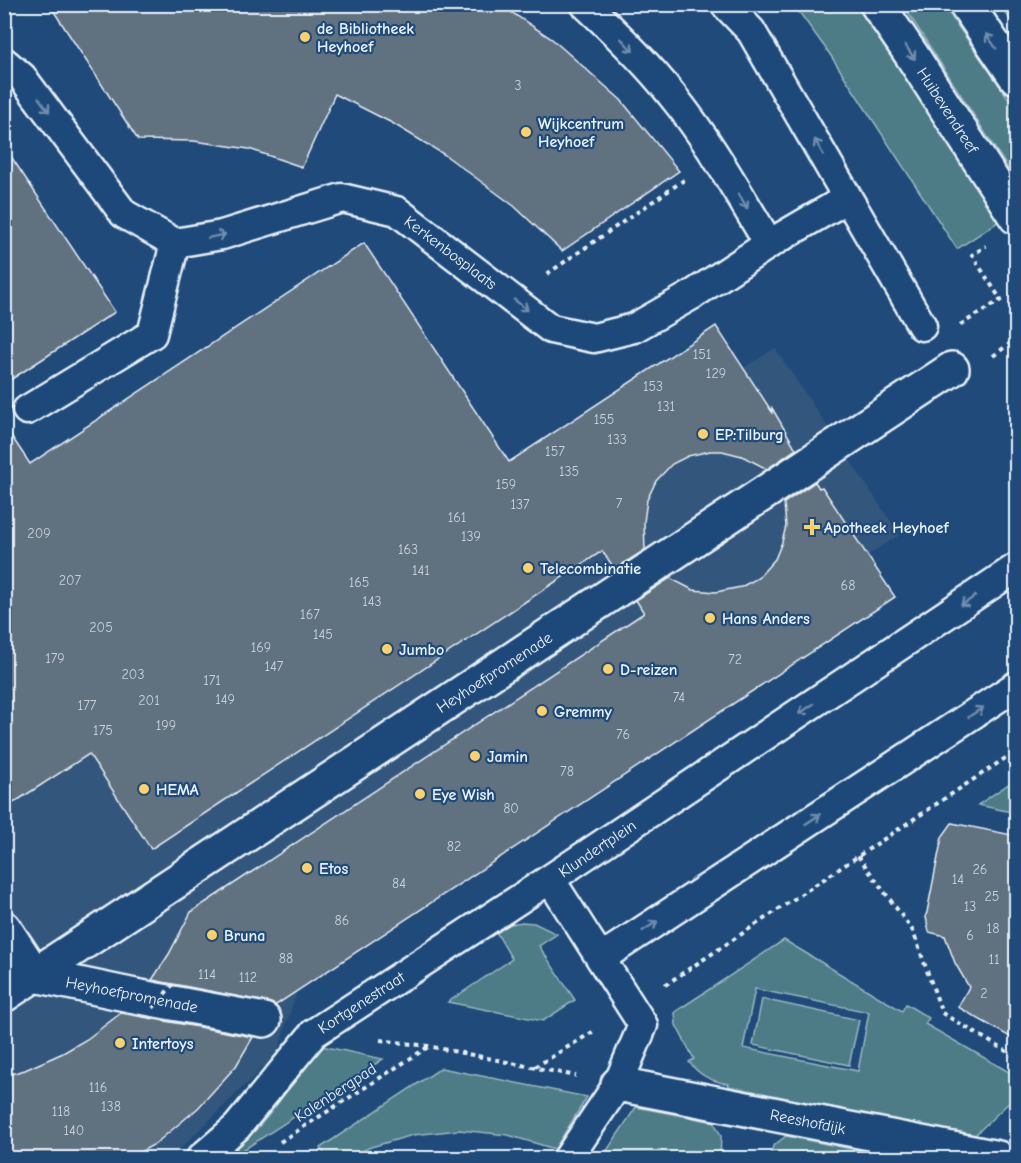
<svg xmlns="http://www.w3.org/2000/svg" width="1021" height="1163" viewBox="0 0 1021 1163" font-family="'Comic Neue',sans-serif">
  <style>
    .built { fill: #32567c }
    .green { fill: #4d7c86; stroke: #9ab6bf; stroke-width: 1.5; fill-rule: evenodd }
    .building { fill: #607180; stroke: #e8f1f8; stroke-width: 1.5 }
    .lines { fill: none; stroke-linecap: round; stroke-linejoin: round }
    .lane-casing { stroke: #e8f1f8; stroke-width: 33 }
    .street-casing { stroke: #e8f1f8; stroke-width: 38 }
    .secondary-casing { stroke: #e8f1f8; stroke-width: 38 }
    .path { stroke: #e8f1f8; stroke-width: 4; stroke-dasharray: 4.5 4.5; stroke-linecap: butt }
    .lane { stroke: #1f4a7a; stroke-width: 28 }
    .street { stroke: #1f4a7a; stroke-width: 33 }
    .secondary { stroke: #1f4a7a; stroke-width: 33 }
    .path-bridge { stroke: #e8f1f8; stroke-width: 4; stroke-dasharray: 4.5 4.5; stroke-linecap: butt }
    .oneway { stroke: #6f8dac }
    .poi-dot { fill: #ffd166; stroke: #1f4a7a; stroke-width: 2 }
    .labels { text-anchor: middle; stroke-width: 4.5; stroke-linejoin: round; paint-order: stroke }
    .number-label { font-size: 14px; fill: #c6d1da }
    .poi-label { font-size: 16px; font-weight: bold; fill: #e8f1f8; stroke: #1f4a7a; text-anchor: start }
    .street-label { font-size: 16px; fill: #e8f1f8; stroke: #1f4a7a }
  </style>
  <rect width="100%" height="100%" fill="#1f4a7a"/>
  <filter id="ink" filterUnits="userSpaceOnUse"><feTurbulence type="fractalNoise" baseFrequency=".0167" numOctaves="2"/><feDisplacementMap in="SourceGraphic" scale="12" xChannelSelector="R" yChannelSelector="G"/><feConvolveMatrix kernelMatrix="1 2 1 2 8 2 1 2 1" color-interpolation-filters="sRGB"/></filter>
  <g filter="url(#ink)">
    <!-- built -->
    <path class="built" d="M 775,348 L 900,535 L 327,897 L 277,1054 L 171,1158 L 5,1158 L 4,601 L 110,766 Z"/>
    <!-- green -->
    <path class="green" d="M 794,5 L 863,5 L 1001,220 L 957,249 L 829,53 Z
      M 903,5 L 943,5 L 1016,109 L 1016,181 Z
      M 1000,5 L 1016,5 L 1016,28 Z
      M 1016,779 L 1016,813 L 978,805 Z
      M 522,922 L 534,923 L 557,934 L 539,946 L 575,1000 L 543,1021 L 448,1002 L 512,959 L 495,930 L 496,927 Z
      M 784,940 L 902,1011 L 906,1004 L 929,1018 L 925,1024 L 1016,1076 L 1016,1096 L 974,1136 L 728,1086 L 729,1084 C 711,1081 700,1076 689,1062 L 694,1059 L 676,1025 L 675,1012 ZM 755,989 L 869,1012 L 858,1071 L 743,1048 Z
      M 762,999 L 859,1020 L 849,1065 L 753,1045 Z
      M 317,1045 L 383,1059 L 231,1158 L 235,1156 L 235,1150 C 254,1133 271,1114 285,1093 C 296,1077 303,1060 317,1045 Z
      M 441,1068 L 587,1097 L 555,1149 L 508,1135 L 459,1130 L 413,1135 L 371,1147 L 346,1158 L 327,1158 L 320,1148 Z
      M 636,1107 L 714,1122 L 721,1136 L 720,1158 L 602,1158 Z
      M 786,1136 L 897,1158 L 769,1158 L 773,1146 Z"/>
    <!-- building -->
    <path class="building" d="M 49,4 L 499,4 L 552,39 L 621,100 L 679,171 L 562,251 L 514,206 L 445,155 L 392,123 L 335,94 L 302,167 L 249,149 L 194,141 L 138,140 Z
      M 4,146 L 115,312 L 4,384 Z
      M 364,243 L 509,462 L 716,326 L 772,412 L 772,408 L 796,449 L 767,469 L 742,456 L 722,451 L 710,451 L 688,456 L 672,464 L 656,481 L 647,500 L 644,522 L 645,550 L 615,569 L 602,551 L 151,849 L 89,754 L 4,809 L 4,425 L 30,464 Z
      M 815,482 L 819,488 L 822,487 L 895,597 L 276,1005 L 267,1002 L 152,980 L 169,954 L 191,912 L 644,613 L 636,600 L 670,578 L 693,590 L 716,592 L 741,587 L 758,578 L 775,559 L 782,542 L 786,526 L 784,503 Z
      M 952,823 L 1017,836 L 1017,1041 L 958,1007 L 969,987 L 955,963 L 945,936 L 929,932 L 926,917 L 942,837 Z
      M 121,1013 L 253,1037 L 236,1066 L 198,1108 L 155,1144 L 129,1158 L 4,1158 L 4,1076 L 25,1070 L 63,1053 L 87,1039 Z"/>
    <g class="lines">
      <defs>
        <path id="lane" d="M 585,4 C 615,32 646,62 671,94 C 709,140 738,193 769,244
          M 725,4 L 751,31 L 922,326
          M 4,62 L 22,77 L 124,214 L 175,243 L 222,235 L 342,198 L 397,211 L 551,329 L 594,338 L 634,328 L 692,295 L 769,244 L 848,198
          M 27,410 L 152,334 L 175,243
          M 550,879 L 643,1025 L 618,1084 L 568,1158
          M 601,958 L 1016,686
          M 201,1158 L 237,1127 L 314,1033 L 550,879 L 1016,568"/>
        <path id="street" d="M 4,928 L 35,975 L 135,996 L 264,1020
          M 4,995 L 952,369
          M 618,1084 L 998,1158"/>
        <path id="secondary" d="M 877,4 L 911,54 L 1016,217
          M 966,4 L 1016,77"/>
      </defs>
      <!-- lane casing -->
      <use href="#lane" class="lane-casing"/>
      <!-- street casing -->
      <use href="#street" class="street-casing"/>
      <!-- secondary casing -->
      <use href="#secondary" class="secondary-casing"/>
      <!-- path -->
      <path class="path" d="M 547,274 L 684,180
        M 960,325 L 1001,300 L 972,255 L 986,246
        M 993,356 L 1016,339
        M 858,856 L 913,931 L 942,1013 L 1016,1057
        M 665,985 L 1016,751
        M 380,1040 L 428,1046 L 576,1076
        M 535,1067 L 596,1030
        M 280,1142 L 428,1047"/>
      <!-- lane -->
      <use href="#lane" class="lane"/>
      <!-- street -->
      <use href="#street" class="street"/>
      <!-- secondary -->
      <use href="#secondary" class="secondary"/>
      <!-- path-bridge -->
      <path class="path-bridge" d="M 153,1008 L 175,982"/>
    </g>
    <!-- one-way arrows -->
    <defs><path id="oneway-shaft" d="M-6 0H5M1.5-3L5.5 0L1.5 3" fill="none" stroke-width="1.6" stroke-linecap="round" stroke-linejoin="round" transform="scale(1.5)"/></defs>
    <g class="oneway">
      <use href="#oneway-shaft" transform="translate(991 41) rotate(-125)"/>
      <use href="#oneway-shaft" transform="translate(627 45) rotate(47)"/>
      <use href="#oneway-shaft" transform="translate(910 52) rotate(56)"/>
      <use href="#oneway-shaft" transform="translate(44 105) rotate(53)"/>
      <use href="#oneway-shaft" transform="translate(819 147) rotate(-119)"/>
      <use href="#oneway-shaft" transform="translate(743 201) rotate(59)"/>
      <use href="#oneway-shaft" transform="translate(217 236) rotate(-12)"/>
      <use href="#oneway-shaft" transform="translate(521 305) rotate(38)"/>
      <use href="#oneway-shaft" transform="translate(968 601) rotate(146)"/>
      <use href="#oneway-shaft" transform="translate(806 709) rotate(146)"/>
      <use href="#oneway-shaft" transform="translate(976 712) rotate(-33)"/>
      <use href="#oneway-shaft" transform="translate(813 819) rotate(-33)"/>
      <use href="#oneway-shaft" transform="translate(650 926) rotate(-33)"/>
    </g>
  </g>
  <!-- markers -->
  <g class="poi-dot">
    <circle cx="305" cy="37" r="6"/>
    <circle cx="526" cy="132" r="6"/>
    <circle cx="703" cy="434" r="6"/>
    <path d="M809 518h6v6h6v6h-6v6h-6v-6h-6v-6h6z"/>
    <circle cx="528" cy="568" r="6"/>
    <circle cx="710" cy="618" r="6"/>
    <circle cx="387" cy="649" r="6"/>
    <circle cx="608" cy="669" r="6"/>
    <circle cx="542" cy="711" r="6"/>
    <circle cx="475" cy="756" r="6"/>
    <circle cx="144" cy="789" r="6"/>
    <circle cx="420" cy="794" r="6"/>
    <circle cx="307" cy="868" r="6"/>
    <circle cx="212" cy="935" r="6"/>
    <circle cx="120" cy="1043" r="6"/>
  </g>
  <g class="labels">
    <!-- number labels -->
    <g class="number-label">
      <text x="518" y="90">3</text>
      <text x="702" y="359">151</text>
      <text x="716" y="378">129</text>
      <text x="653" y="391">153</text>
      <text x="666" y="411">131</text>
      <text x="604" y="424">155</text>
      <text x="617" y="444">133</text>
      <text x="555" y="456">157</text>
      <text x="569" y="476">135</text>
      <text x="506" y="489">159</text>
      <text x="619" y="508">7</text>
      <text x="520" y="509">137</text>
      <text x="457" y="522">161</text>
      <text x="39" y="538">209</text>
      <text x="471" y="541">139</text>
      <text x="408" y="554">163</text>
      <text x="421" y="575">141</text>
      <text x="70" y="585">207</text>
      <text x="359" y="587">165</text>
      <text x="848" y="590">68</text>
      <text x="372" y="606">143</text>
      <text x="310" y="619">167</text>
      <text x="101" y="632">205</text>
      <text x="323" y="639">145</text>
      <text x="261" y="652">169</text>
      <text x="55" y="663">179</text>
      <text x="735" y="664">72</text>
      <text x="274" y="671">147</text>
      <text x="133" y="679">203</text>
      <text x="212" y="685">171</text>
      <text x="679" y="702">74</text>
      <text x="225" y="704">149</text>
      <text x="149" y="705">201</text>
      <text x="87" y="710">177</text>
      <text x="166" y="730">199</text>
      <text x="103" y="735">175</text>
      <text x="623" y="739">76</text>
      <text x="567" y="776">78</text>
      <text x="511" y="813">80</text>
      <text x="454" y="851">82</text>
      <text x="980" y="874">26</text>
      <text x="958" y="884">14</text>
      <text x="399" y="888">84</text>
      <text x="992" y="901">25</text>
      <text x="970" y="911">13</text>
      <text x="342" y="925">86</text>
      <text x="993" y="933">18</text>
      <text x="970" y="940">6</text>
      <text x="286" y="963">88</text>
      <text x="994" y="964">11</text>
      <text x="207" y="979">114</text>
      <text x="248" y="982">112</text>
      <text x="984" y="998">2</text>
      <text x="98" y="1092">116</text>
      <text x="111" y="1111">138</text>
      <text x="61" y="1116">118</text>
      <text x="74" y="1135">140</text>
    </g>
    <!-- poi labels -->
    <g class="poi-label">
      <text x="317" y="34">de Bibliotheek<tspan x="317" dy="18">Heyhoef</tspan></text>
      <text x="538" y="129">Wijkcentrum<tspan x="538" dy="18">Heyhoef</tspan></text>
      <text x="715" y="440">EP:Tilburg</text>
      <text x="824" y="533">Apotheek Heyhoef</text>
      <text x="540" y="574">Telecombinatie</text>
      <text x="722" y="624">Hans Anders</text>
      <text x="399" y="655">Jumbo</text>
      <text x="620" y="675">D-reizen</text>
      <text x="554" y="717">Gremmy</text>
      <text x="487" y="762">Jamin</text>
      <text x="156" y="795">HEMA</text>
      <text x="432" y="800">Eye Wish</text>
      <text x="319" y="874">Etos</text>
      <text x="224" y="941">Bruna</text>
      <text x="132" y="1049">Intertoys</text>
    </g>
    <!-- street labels -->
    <g class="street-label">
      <text transform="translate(948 110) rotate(57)" y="6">Huibevendreef</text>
      <text transform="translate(451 252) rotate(37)" y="6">Kerkenbosplaats</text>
      <text transform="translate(494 672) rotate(-33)" y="6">Heyhoefpromenade</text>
      <text transform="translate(597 848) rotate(-34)" y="6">Klundertplein</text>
      <text transform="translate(132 994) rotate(11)" y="6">Heyhoefpromenade</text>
      <text transform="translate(361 1002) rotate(-33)" y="6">Kortgenestraat</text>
      <text transform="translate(335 1092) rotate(-33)" y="6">Kalenbergpad</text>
      <text transform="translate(808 1121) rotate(11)" y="6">Reeshofdijk</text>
    </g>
  </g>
  <!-- margin -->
  <rect width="1021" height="1163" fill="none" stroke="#1f4a7a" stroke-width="24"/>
  <rect x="12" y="12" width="997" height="1139" fill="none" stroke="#e8f1f8" stroke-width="2" filter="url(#ink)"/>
</svg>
